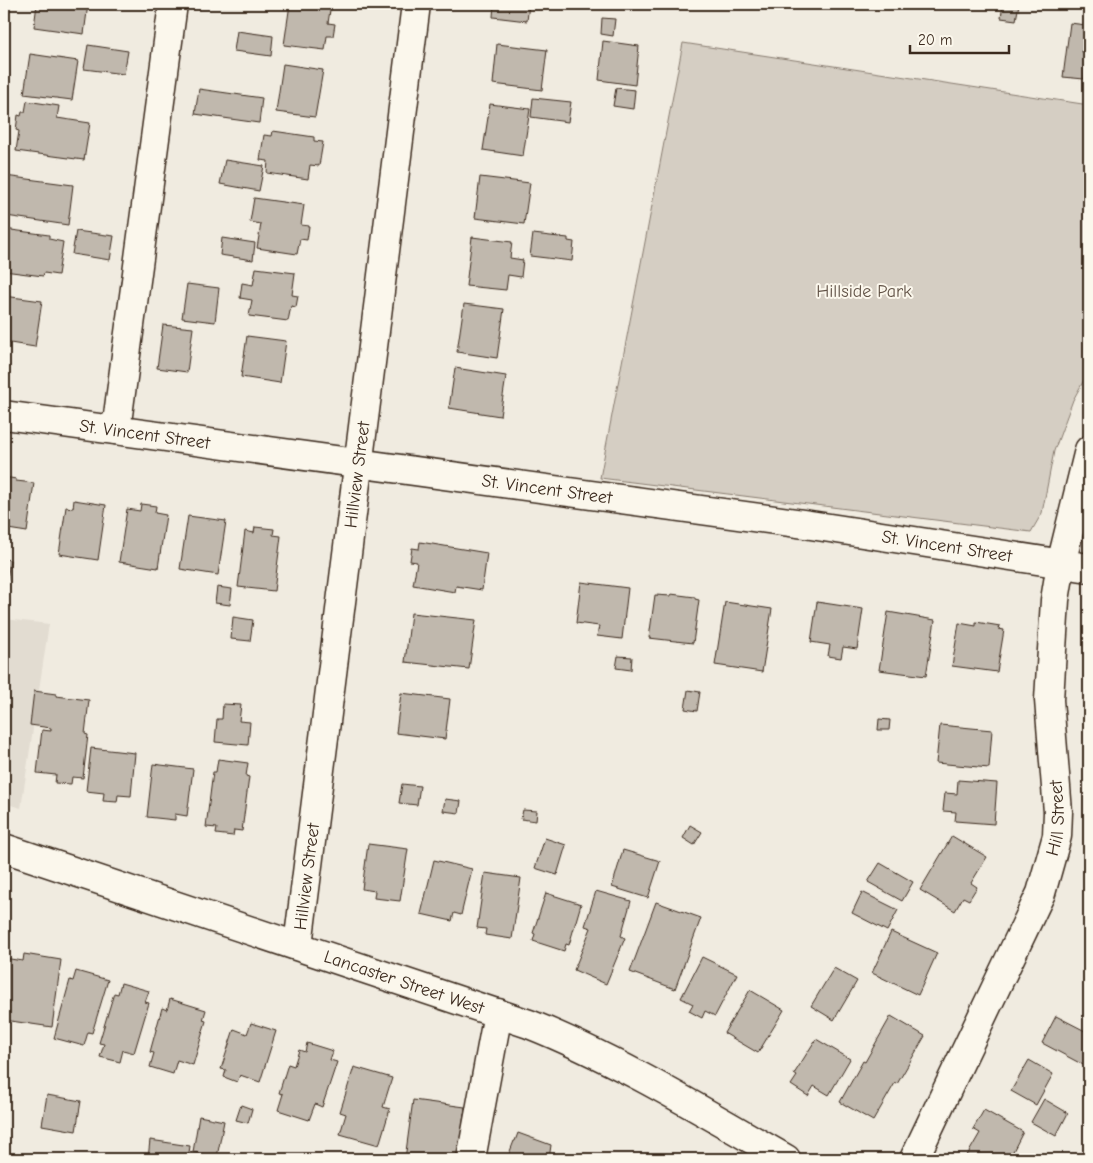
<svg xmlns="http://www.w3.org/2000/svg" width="1093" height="1163" viewBox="0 0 1093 1163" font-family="'Comic Neue',sans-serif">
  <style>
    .built { fill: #e2dcd1 }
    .green { fill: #d5cec3; stroke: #887c70 }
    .building { fill: #c0b8ad; stroke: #3b2a1e }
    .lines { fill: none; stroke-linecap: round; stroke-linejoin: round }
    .minor-casing { stroke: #3b2a1e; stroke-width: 31 }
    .major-casing { stroke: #3b2a1e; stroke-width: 31 }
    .minor { stroke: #fbf7ec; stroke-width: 28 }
    .major { stroke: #fbf7ec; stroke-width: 28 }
    .labels { text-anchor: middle; stroke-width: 4; stroke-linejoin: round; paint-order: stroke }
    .park-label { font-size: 18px; fill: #625347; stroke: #fbf7ec }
    .street-label { font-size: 18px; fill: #3b2a1e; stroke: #fbf7ec }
  </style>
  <rect width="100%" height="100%" fill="#f0ebe0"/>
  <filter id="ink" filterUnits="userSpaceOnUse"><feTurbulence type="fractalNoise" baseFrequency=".02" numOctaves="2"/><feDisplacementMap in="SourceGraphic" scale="10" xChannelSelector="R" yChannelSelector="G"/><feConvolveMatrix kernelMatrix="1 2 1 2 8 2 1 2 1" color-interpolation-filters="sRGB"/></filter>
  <g filter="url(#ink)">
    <!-- built -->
    <path class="built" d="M 4,619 L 49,624 L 21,808 L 4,803 Z"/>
    <!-- green -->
    <path class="green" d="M 683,43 L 1089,105 L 1089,371 L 1073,400 L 1054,451 L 1042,513 L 1031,532 L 600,478 Z"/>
    <!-- building -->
    <path class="building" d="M 37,4 L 88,4 L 84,34 L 34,27 Z
      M 290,4 L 331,4 L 328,23 L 335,24 L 333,36 L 327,36 L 325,50 L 284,45 Z
      M 494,4 L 529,4 L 527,21 L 493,17 Z
      M 1003,4 L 1019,4 L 1016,20 L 1001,18 Z
      M 1023,4 L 1059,4 L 1059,9 Z
      M 602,18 L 615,19 L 613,36 L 601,34 Z
      M 1070,23 L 1086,25 L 1082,52 L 1087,53 L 1084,79 L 1063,77 Z
      M 237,31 L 273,36 L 271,56 L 234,51 Z
      M 603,41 L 639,46 L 635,85 L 599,80 Z
      M 497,44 L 547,50 L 542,90 L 493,84 Z
      M 88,45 L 128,51 L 124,74 L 84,69 Z
      M 30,54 L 78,61 L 72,100 L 24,94 Z
      M 283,64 L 323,70 L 315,117 L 276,112 Z
      M 616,88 L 635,90 L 633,109 L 613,106 Z
      M 199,89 L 262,98 L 259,123 L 195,114 Z
      M 533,98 L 571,102 L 568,122 L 531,117 Z
      M 27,101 L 59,106 L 57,118 L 90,123 L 84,160 L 16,151 L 19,131 L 16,130 L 18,115 L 21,116 L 22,112 L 25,112 Z
      M 490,104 L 530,109 L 523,156 L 483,150 Z
      M 273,131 L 314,137 L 314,141 L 323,142 L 319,166 L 310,165 L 308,179 L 267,173 L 268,161 L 260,160 L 264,135 L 272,136 Z
      M 225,160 L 264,166 L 259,191 L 220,184 Z
      M 5,176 L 73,185 L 68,225 L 6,216 L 8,199 L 4,198 Z
      M 480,177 L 530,183 L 524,224 L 475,218 Z
      M 254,198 L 304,205 L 301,225 L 309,226 L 307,240 L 300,239 L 297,254 L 257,248 L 261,224 L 250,222 Z
      M 4,229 L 49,235 L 49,239 L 63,242 L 58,275 L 44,273 L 43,276 L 4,271 Z
      M 76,231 L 114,236 L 110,260 L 72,254 Z
      M 533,234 L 568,238 L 568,241 L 574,242 L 572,261 L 530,256 Z
      M 472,237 L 512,242 L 510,258 L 523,260 L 521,277 L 508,275 L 506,290 L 466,286 Z
      M 222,238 L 255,243 L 253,260 L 220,255 Z
      M 256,268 L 295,273 L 292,295 L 298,296 L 296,307 L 291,306 L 288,321 L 249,316 L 252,300 L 240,298 L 242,283 L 253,285 Z
      M 187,284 L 219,288 L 215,322 L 182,318 Z
      M 4,296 L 42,301 L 35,347 L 4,342 Z
      M 464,304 L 504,309 L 497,358 L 457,352 Z
      M 163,325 L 193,328 L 187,372 L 157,368 Z
      M 247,336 L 286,341 L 280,383 L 241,377 Z
      M 455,368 L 506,376 L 500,416 L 449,408 Z
      M 4,477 L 16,479 L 16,481 L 34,483 L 27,532 L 8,529 L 9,523 L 4,522 Z
      M 74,500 L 106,505 L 98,560 L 59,554 L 66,507 L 73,508 Z
      M 141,504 L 156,506 L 155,513 L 166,515 L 158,568 L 119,562 L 127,509 L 140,511 Z
      M 188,516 L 226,521 L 218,575 L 180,569 Z
      M 255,527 L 274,529 L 273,535 L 281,536 L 274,591 L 238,587 L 245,531 L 254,533 Z
      M 420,542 L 487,553 L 482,590 L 456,586 L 455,592 L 413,585 L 417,562 L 410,561 L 412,548 L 419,549 Z
      M 4,559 L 10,560 L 6,588 L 4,588 Z
      M 581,582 L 628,588 L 622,639 L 597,636 L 599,626 L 576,623 Z
      M 217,587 L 232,589 L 230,605 L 215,603 Z
      M 671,594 L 695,597 L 695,599 L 699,600 L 693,643 L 649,638 L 655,595 L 671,596 Z
      M 725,602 L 772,609 L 762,672 L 715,665 Z
      M 817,602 L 863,609 L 857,649 L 843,647 L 841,658 L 828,656 L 830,645 L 811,642 Z
      M 888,612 L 935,620 L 926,676 L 879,670 Z
      M 411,613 L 476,620 L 469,669 L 405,662 Z
      M 233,617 L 253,620 L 250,641 L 231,639 Z
      M 976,622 L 1000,626 L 999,629 L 1004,630 L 997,672 L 952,666 L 959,623 L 976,626 Z
      M 618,656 L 632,657 L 631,670 L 616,668 Z
      M 688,690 L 700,692 L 697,711 L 685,709 Z
      M 34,691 L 56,694 L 56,696 L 89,700 L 85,734 L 88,735 L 83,778 L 72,777 L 71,784 L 55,783 L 56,775 L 37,773 L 42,730 L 51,731 L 51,728 L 30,725 Z
      M 401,693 L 450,699 L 445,739 L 396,733 Z
      M 223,704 L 241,705 L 239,721 L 250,722 L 248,745 L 215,742 L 217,719 L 222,719 Z
      M 879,719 L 890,720 L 889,730 L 878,730 Z
      M 940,725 L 992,730 L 989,768 L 936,763 Z
      M 91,748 L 135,753 L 131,796 L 118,795 L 117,802 L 103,801 L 104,793 L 86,791 Z
      M 218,759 L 248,763 L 246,776 L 249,777 L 242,831 L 234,830 L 233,836 L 216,834 L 217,828 L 206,827 L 213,772 L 216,772 Z
      M 153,764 L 193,769 L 187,816 L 175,814 L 175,820 L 147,817 Z
      M 958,780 L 997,783 L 994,824 L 955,821 L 956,812 L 943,811 L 945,793 L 957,794 Z
      M 402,784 L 420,786 L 417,805 L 399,803 Z
      M 445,799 L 461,801 L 459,813 L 443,811 Z
      M 523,810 L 537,811 L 536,821 L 521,819 Z
      M 690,825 L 702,832 L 694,845 L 683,838 Z
      M 952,836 L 987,857 L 971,883 L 977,887 L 969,900 L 963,897 L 955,911 L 920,890 Z
      M 545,838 L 566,845 L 557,875 L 535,868 Z
      M 368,844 L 408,849 L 400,901 L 374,898 L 375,891 L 362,889 Z
      M 623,850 L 660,861 L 648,898 L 612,887 Z
      M 434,860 L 472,869 L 461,915 L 454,913 L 452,921 L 421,914 Z
      M 880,863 L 913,882 L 902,901 L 868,882 Z
      M 485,873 L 521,878 L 512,939 L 485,935 L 486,929 L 477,928 Z
      M 596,891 L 631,901 L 621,936 L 625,938 L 606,984 L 574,970 L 591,928 L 585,926 Z
      M 862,892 L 898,910 L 887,931 L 852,913 Z
      M 546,893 L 581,904 L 569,945 L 566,944 L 564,951 L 533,941 L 535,934 L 533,933 Z
      M 656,902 L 701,918 L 675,989 L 630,972 Z
      M 891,932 L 937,953 L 918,995 L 872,973 Z
      M 24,954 L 61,960 L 52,1027 L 4,1020 L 4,958 L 23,961 Z
      M 702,957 L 737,974 L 715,1016 L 705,1011 L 702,1018 L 689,1011 L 693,1004 L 681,998 Z
      M 834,968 L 857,981 L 834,1020 L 811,1006 Z
      M 76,971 L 108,980 L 92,1033 L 88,1032 L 84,1046 L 54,1038 L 70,980 L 73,981 Z
      M 121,983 L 149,991 L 145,1002 L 149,1003 L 134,1053 L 123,1050 L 120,1062 L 100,1057 L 104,1044 L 99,1043 L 114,993 L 118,994 Z
      M 750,990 L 784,1010 L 758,1053 L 724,1033 Z
      M 170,999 L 206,1010 L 203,1020 L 206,1021 L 193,1065 L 177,1060 L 173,1074 L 150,1067 L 154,1053 L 150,1052 L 162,1008 L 167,1010 Z
      M 891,1016 L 925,1036 L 897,1084 L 895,1083 L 873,1121 L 840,1102 L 863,1061 L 865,1062 Z
      M 1056,1016 L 1089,1033 L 1089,1068 L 1042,1043 Z
      M 251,1023 L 276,1031 L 260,1082 L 240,1075 L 237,1082 L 224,1077 L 226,1070 L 221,1069 L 234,1029 L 247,1034 Z
      M 816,1039 L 850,1059 L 829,1095 L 814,1086 L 808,1096 L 791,1085 L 797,1076 L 794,1074 Z
      M 307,1043 L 333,1051 L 330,1060 L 337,1062 L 322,1107 L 315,1104 L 309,1120 L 278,1110 L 283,1094 L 279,1093 L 288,1064 L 294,1066 L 299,1050 L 305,1052 Z
      M 1029,1060 L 1053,1074 L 1036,1105 L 1011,1091 Z
      M 354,1067 L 392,1078 L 383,1107 L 390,1109 L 379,1145 L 340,1134 L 346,1114 L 340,1112 Z
      M 47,1095 L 81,1101 L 76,1131 L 42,1125 Z
      M 1044,1099 L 1068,1113 L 1056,1136 L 1031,1122 Z
      M 413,1100 L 465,1107 L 458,1159 L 405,1159 Z
      M 241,1105 L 252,1109 L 248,1123 L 236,1120 Z
      M 984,1110 L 1023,1132 L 1009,1159 L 965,1159 L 980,1133 L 973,1129 Z
      M 199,1116 L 224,1121 L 217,1157 L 193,1152 Z
      M 518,1133 L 551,1145 L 549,1159 L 507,1159 L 514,1141 L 515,1141 Z
      M 150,1140 L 190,1146 L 188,1159 L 148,1159 Z"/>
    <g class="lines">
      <defs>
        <g id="minor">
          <path id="s1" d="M 4,415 L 804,524 L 1089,568"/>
          <path d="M 116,430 L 173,4"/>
          <path id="s2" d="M 298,945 L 416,4"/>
          <path d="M 471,1159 L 498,1013"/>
          <path id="s3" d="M 914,1159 L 1041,893 L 1057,836 L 1058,812 L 1049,700 L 1055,600 L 1061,564 L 1089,450"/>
        </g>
        <g id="major">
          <path id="s4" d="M 4,848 L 529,1024 C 619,1060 702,1111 786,1159"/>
        </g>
      </defs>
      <!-- minor casing -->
      <use href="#minor" class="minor-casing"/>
      <!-- major casing -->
      <use href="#major" class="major-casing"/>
      <!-- minor -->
      <use href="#minor" class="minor"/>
      <!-- major -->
      <use href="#major" class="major"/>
    </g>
  </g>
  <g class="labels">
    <!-- park labels -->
    <g class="park-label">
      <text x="864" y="297">Hillside Park</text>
    </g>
    <!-- street labels -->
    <g class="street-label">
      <text dy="6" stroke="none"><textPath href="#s1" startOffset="142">St. Vincent Street</textPath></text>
      <text dy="6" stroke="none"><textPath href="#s2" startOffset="474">Hillview Street</textPath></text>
      <text dy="6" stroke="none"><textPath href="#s1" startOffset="548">St. Vincent Street</textPath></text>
      <text dy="6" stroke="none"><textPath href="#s1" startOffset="952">St. Vincent Street</textPath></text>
      <text dy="6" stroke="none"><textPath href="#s3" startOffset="372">Hill Street</textPath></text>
      <text dy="6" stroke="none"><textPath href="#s2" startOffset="69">Hillview Street</textPath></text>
      <text dy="6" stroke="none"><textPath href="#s4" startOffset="422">Lancaster Street West</textPath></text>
    </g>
  </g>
  <!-- margin -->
  <rect width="1093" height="1163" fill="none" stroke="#fbf7ec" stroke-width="20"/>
  <rect x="10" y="10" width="1073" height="1143" fill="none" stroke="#3b2a1e" stroke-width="2" filter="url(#ink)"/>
  <!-- scale -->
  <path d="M910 45v8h99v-8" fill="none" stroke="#3b2a1e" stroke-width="2.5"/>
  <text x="918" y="45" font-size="15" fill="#3b2a1e" stroke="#fbf7ec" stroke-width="4" paint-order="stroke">20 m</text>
</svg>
